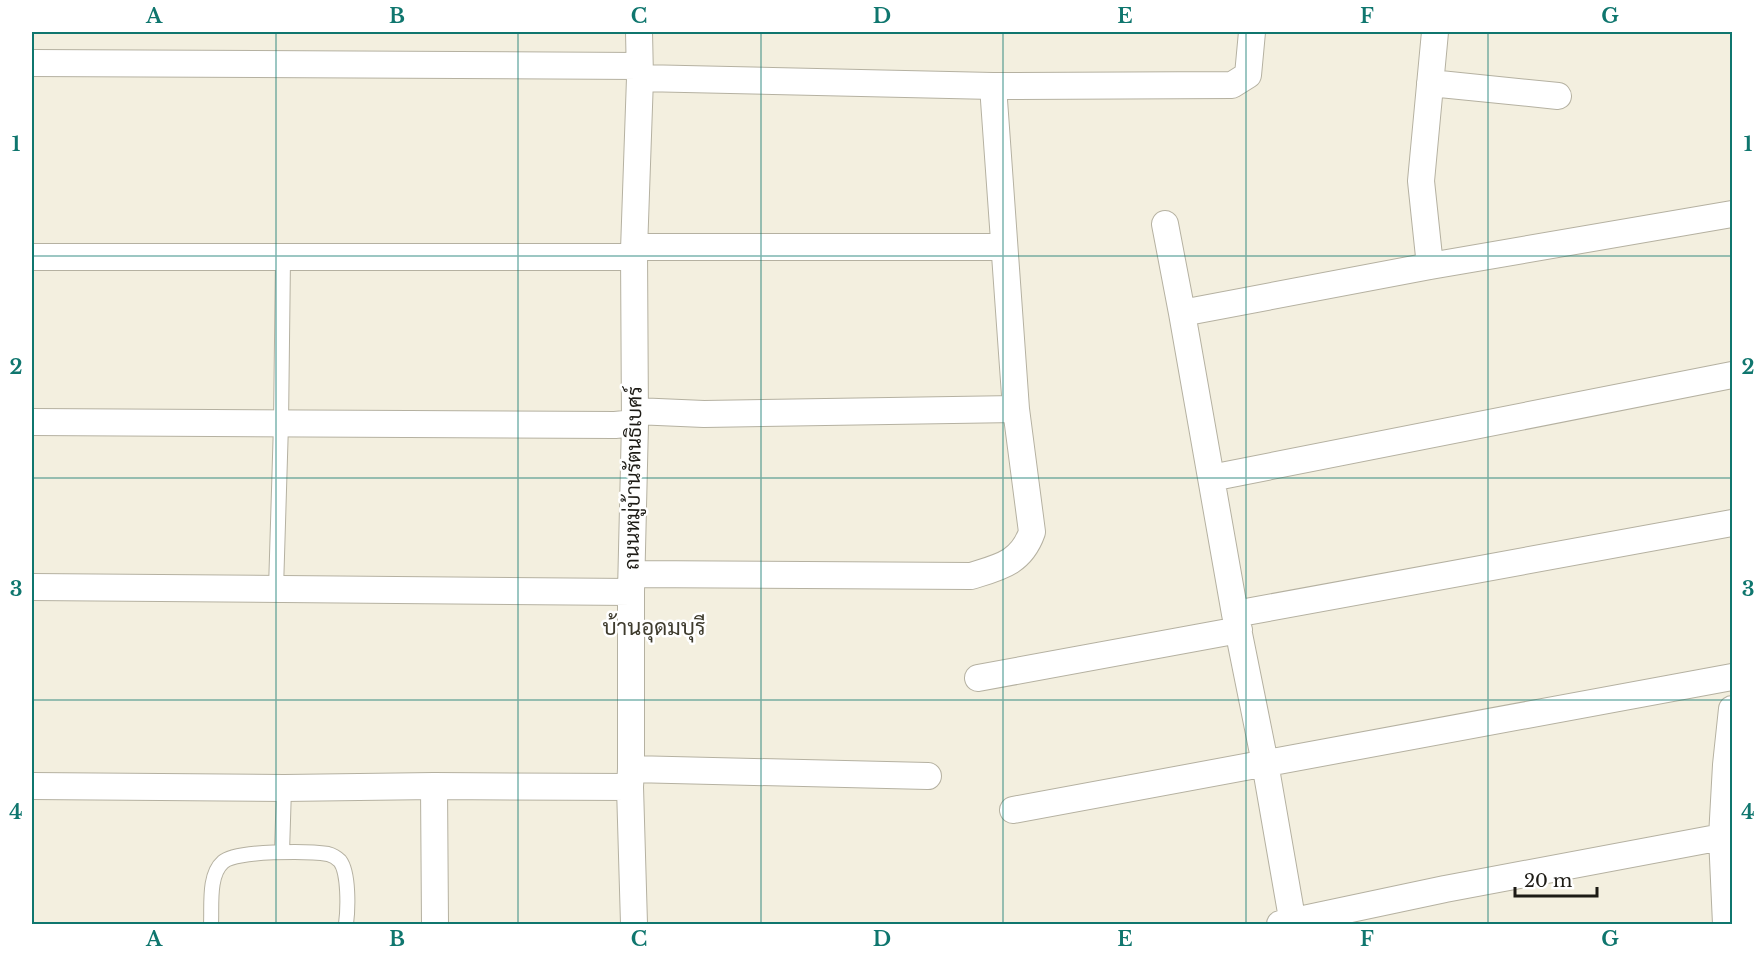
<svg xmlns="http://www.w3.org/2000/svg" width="1764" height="956" viewBox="0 0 1764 956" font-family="'Libre Baskerville',Sarabun,serif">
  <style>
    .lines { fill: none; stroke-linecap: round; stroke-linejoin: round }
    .lane-casing { stroke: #b5b1a1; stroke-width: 16 }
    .street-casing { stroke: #b5b1a1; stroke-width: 28 }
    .lane { stroke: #fff; stroke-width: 14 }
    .street { stroke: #fff; stroke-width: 26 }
    .grid { fill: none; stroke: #0f766e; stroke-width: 1.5; stroke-opacity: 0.55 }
    .labels { text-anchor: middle; stroke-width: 5; stroke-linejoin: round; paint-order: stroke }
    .street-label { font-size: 20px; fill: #1d1b15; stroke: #fff }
    .quarter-label { font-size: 22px; fill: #3e3b2d; stroke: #fff }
    .neatline { fill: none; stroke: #0f766e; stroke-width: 2 }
    .grid-label { font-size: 20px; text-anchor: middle; font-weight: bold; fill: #0f766e }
  </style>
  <rect width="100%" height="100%" fill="#f3efdf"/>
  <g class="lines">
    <defs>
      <path id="lane" d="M 276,589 L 281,424 L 283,258
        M 282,852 L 284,788
        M 211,924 C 212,906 208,875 223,862 C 235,850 310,851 328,854 C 332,855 337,858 340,861 C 349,873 348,909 346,924"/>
      <path id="street" d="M 32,63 L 639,66
        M 640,78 L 993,86 L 1232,85 L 1248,75 L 1252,32
        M 1430,83 L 1558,96
        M 1165,224 L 1182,313 L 1235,614 L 1265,763 L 1293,924
        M 635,247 L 1004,247
        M 32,257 L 634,257
        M 1430,266 L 1421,181 L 1435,32
        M 1182,313 L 1430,266 L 1732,214
        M 635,411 L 704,414 L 1016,409
        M 32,422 L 615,425 L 635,423
        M 1211,478 L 1732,375
        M 632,574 L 971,576 C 1000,567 1021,563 1032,532 L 1016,409 L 993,86
        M 32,587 L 631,592
        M 1235,614 L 1732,523
        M 978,678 L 1239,630
        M 631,769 L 928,776
        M 32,786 L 284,788 L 434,786 L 630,787
        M 434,786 L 435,924
        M 1013,810 L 1732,677
        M 634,924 L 630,787 L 631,769 L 631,592 L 635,423 L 634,250 L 640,78 L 639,32
        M 1280,924 L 1445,889 L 1722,837
        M 1726,924 L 1722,837 L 1726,765 L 1732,709"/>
    </defs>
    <!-- lane casing -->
    <use href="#lane" class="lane-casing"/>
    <!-- street casing -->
    <use href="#street" class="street-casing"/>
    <!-- lane -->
    <use href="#lane" class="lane"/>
    <!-- street -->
    <use href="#street" class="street"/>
  </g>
  <!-- grid -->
  <path class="grid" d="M 276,32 L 276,924M 518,32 L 518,924M 761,32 L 761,924M 1003,32 L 1003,924M 1246,32 L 1246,924M 1488,32 L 1488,924M 32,256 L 1732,256M 32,478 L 1732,478M 32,700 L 1732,700"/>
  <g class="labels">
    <!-- street labels -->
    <g class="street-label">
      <text transform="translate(633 478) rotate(-89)" y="7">ถนนหมู่บ้านรัตนธิเบศร์</text>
    </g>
    <!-- quarter labels -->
    <g class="quarter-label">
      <text x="654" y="635">บ้านอุดมบุรี</text>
    </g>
  </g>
  <!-- border -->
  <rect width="1764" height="956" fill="none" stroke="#ffffff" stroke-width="66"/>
  <!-- scale -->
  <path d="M1515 887v9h82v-9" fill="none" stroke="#1d1b15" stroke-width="3"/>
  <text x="1524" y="887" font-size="18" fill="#1d1b15" stroke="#ffffff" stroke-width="4.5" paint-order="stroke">20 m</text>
  <rect x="33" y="33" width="1698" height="890" class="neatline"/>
  <g class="grid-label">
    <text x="154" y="23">A</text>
    <text x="397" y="23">B</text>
    <text x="639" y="23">C</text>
    <text x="882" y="23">D</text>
    <text x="1125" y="23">E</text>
    <text x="1367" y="23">F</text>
    <text x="1610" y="23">G</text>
    <text x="16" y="151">1</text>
    <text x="1748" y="151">1</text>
    <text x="16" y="374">2</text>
    <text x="1748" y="374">2</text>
    <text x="16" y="596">3</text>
    <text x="1748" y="596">3</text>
    <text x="16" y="819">4</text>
    <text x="1748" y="819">4</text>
    <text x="154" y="946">A</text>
    <text x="397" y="946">B</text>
    <text x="639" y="946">C</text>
    <text x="882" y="946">D</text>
    <text x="1125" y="946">E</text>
    <text x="1367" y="946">F</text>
    <text x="1610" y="946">G</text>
  </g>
</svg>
